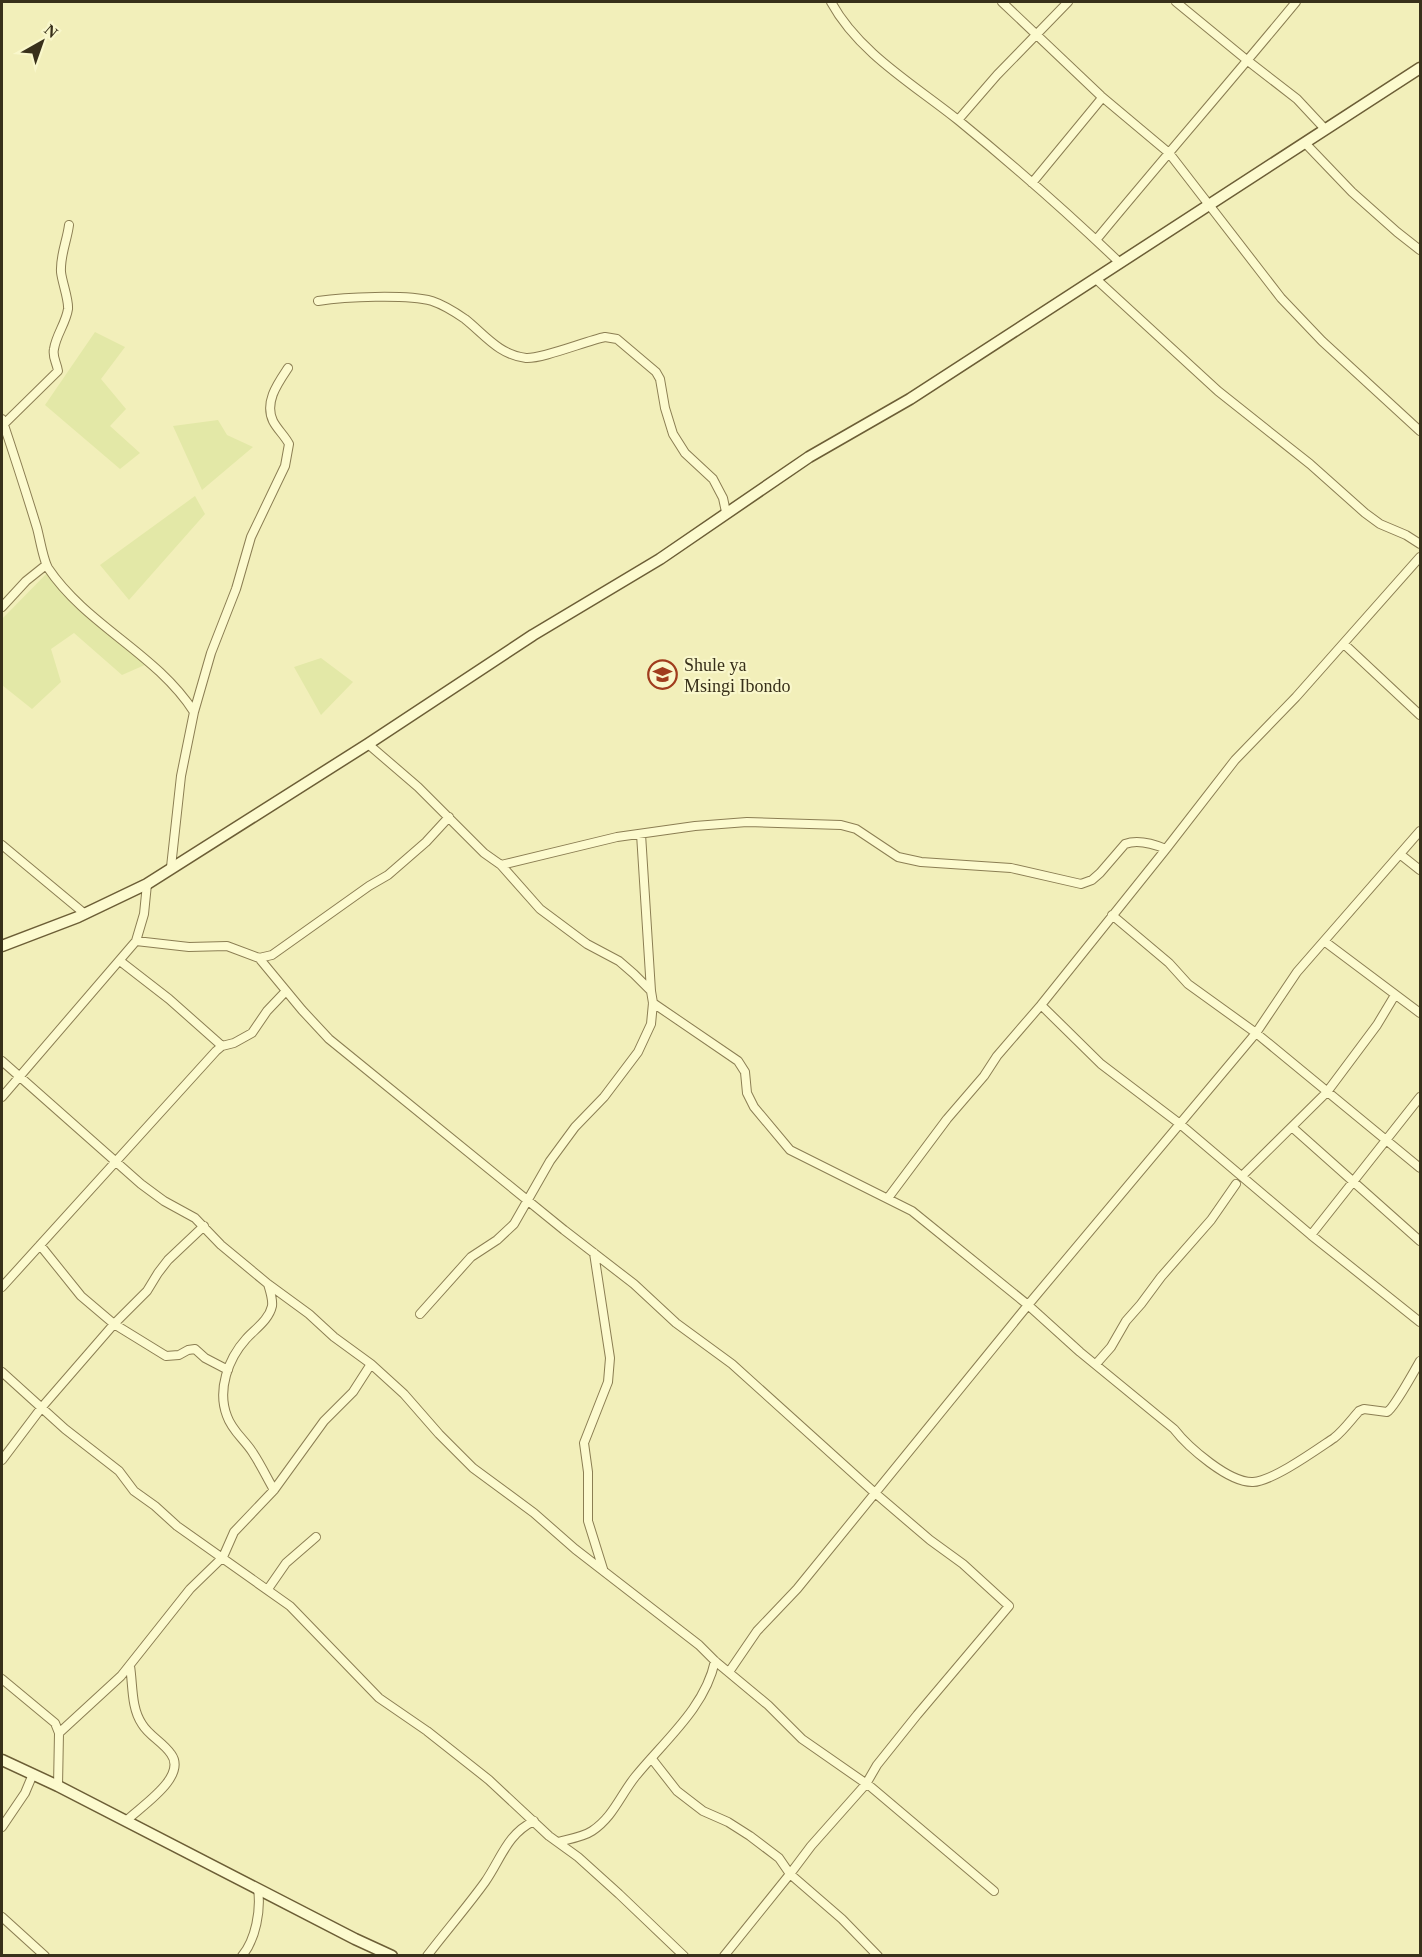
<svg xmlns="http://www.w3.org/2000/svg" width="1422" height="1957" viewBox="0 0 1422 1957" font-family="Georgia,serif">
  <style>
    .farmland { fill: #e3e8a7 }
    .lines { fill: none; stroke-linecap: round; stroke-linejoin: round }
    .street-casing { stroke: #8b7e53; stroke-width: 10 }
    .secondary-casing { stroke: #6c5e36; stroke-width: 13 }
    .street { stroke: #fcface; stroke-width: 8 }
    .secondary { stroke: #fcface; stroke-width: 10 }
    .labels { text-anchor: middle; stroke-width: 4.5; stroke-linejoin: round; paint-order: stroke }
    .poi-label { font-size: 18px; fill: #38301a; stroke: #f9f7cb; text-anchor: start }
  </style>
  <rect width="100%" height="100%" fill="#f2efba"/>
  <!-- farmland -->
  <path class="farmland" d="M 95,332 L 125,347 L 101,379 L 126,409 L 110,426 L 140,453 L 120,469 L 45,405 Z
    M 218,420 L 227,435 L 253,447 L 202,490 L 173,426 Z
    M 195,496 L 205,514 L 129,600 L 100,565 Z
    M 51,569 L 147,664 L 122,675 L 74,633 L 51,649 L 61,682 L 32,709 L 2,685 L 2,619 Z
    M 321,658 L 353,682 L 321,715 L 294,667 Z"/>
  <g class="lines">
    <defs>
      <path id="street" d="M 831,2 C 859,53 913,84 958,120 C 1013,165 1068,213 1120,263
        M 1002,2 L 1101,96 L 1169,153 L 1281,298 L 1322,341 L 1420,431
        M 1176,2 L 1248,61 L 1297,99 L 1325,129
        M 958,120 L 997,75 L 1068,2
        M 1305,143 L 1352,192 L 1397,232 L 1420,250
        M 1032,183 L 1102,98
        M 1096,240 C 1162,160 1230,82 1296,2
        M 1096,279 L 1218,391 L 1310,464 L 1365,513 L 1380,524 L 1406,535 L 1420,544
        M 318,301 C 345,297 406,294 432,301 C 444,305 455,312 465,319 C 484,334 499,355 526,358 C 542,359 586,341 605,337 L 617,339 L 656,372 L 660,379 L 665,408 L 673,434 L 685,453 L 713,479 L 723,498 L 726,512
        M 2,419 C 14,455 26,492 37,528 C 40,539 43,559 48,568 C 87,626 156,653 194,712 L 181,776 L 171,867
        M 3,425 L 58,371 C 57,363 52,357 54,349 C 56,335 66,323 68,309 C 69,300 62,282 61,272 C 60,255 67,241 69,225
        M 2,607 L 26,581 L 46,565
        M 1344,644 L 1420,715
        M 194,712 L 211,653 L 236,589 L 251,537 L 285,466 L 289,444 C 285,436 277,429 273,421 C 264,402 278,383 288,368
        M 368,744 L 418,787 L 484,853 L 501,865 L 540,909 L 587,944 L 619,961 L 634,974 L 651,991 L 653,1003 L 651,1024 L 638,1052 L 604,1097 L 575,1127 L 550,1161 L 514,1224 L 497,1240 L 471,1257 L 420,1314
        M 641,834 L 651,991
        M 2,845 L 85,914
        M 1401,855 L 1420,870
        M 501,865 L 617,837 L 695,826 L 747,822 L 841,825 L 856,829 L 898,857 L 921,862 L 1011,868 L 1081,884 L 1092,880 L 1100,873 L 1125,844 C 1138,839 1154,844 1166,849
        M 1112,915 L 1169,963 L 1188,984 L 1256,1033 L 1420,1168
        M 136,941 L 189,947 L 227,946 L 259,958 L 272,955 L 369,886 L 388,875 L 426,842 L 449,817
        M 1324,941 L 1420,1013
        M 259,958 L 302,1010 L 329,1039 L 564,1230 L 634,1284 L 676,1323 L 732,1364 L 875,1493 L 930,1540 L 963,1564 L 1009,1606 L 917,1715 L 877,1765 L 866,1784 L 811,1846 L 790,1874 L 724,1956
        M 120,961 L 169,999 L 222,1046
        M 653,1003 L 738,1061 L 745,1072 L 747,1093 L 754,1107 L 790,1150 L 912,1211 L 1028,1305 L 1080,1352 L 1174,1429 C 1188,1447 1229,1483 1253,1482 C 1273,1481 1316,1450 1334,1438 C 1343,1431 1351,1420 1359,1411 L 1364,1409 L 1387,1412 C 1393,1409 1415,1370 1420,1361
        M 1041,1005 L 1101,1064 L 1180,1124 L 1311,1235 L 1420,1322
        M 2,1061 L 141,1184 L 164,1201 L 195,1218 L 221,1245 L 268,1284 L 309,1314 L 334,1337 L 371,1364 L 404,1394 L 439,1434 L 473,1468 L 534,1513 L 575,1549 L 699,1645 L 715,1661 L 768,1705 L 802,1739 L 871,1787 L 994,1891
        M 2,1097 L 136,941 L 144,914 L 147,884
        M 1293,1128 L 1420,1241
        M 1243,1175 L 1327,1092 L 1377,1025 L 1395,995
        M 888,1198 L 947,1119 L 984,1076 L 997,1056 L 1041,1005 L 1166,849 L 1235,760 L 1296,697 L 1420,557
        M 1311,1235 L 1420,1097
        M 40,1245 L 81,1296 L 114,1324 L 166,1356 L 179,1355 L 188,1350 L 195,1349 L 205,1358 L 228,1370
        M 594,1253 L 610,1358 L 608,1382 L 584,1443 L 588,1472 L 588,1521 L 603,1569
        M 268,1284 C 270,1291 273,1299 272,1306 C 269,1320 255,1329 246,1339 C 228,1359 217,1390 227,1416 C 232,1431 245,1440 253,1453 C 261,1465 267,1478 274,1490
        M 2,1287 L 216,1051 L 222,1046 L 234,1043 L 252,1033 L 267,1011 L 286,991
        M 1096,1364 L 1111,1347 L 1126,1321 L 1141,1304 L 1161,1277 L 1211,1220 L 1236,1184
        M 2,1372 L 65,1429 L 119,1471 L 134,1491 L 155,1506 L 177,1526 L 290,1606 L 379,1698 L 427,1731 L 489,1780 L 549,1836 L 578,1857 L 619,1894 L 684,1956
        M 2,1460 L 42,1407 L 114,1324 L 147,1291 L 158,1273 L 168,1260 L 204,1226
        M 268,1589 L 286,1563 L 316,1537
        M 729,1672 L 757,1631 L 797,1589 L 1028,1305 L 1256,1033 L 1297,972 L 1420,831
        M 2,1679 L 55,1723 L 59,1733 L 58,1786
        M 59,1733 L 121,1676 L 190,1589 L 223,1557 L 234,1532 L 274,1490 L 324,1421 L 353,1392 L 371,1364
        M 652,1759 L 677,1791 L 703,1811 L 728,1822 L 750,1836 L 779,1858 L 790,1874 L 842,1919 L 878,1956
        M 126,1821 C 140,1807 188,1777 171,1754 C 163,1742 149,1736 142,1724 C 131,1708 133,1685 130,1666
        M 2,1827 L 25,1793 L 33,1774
        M 558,1842 C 569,1839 583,1837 592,1831 C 613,1817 620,1796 635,1777 C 664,1741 705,1708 715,1661
        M 2,1917 L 45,1956
        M 242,1956 C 256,1939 261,1910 258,1889
        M 427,1956 C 446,1931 467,1907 485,1882 C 501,1859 507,1834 534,1821"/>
      <path id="secondary" d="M 2,946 L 78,917 L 147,884 L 368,744 L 533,635 L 660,559 L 809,457 L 910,399 L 1420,68
        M 2,1760 L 58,1786 L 355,1939 L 392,1956"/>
    </defs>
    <!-- street casing -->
    <use href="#street" class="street-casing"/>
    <!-- secondary casing -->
    <use href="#secondary" class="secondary-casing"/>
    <!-- street -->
    <use href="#street" class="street"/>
    <!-- secondary -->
    <use href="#secondary" class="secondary"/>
  </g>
  <!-- icons -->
  <defs>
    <symbol id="school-ring" viewBox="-11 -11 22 22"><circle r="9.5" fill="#f9f7cb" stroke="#a03c1d" stroke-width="1.5"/><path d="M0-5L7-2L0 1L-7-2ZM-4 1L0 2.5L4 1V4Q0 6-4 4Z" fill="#a03c1d"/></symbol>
  </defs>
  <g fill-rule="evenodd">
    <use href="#school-ring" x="646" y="658" width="33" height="33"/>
  </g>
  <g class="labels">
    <!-- poi labels -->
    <g class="poi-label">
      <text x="684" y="671">Shule ya<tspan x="684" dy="21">Msingi Ibondo</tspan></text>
    </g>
  </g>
  <!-- border -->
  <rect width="1422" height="1957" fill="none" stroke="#38301a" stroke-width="6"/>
  <!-- north arrow -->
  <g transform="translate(42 42) rotate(40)" stroke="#f9f7cb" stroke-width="4.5" paint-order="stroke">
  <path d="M0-4.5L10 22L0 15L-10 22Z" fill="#38301a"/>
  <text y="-9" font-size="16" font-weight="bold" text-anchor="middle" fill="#38301a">N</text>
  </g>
</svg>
